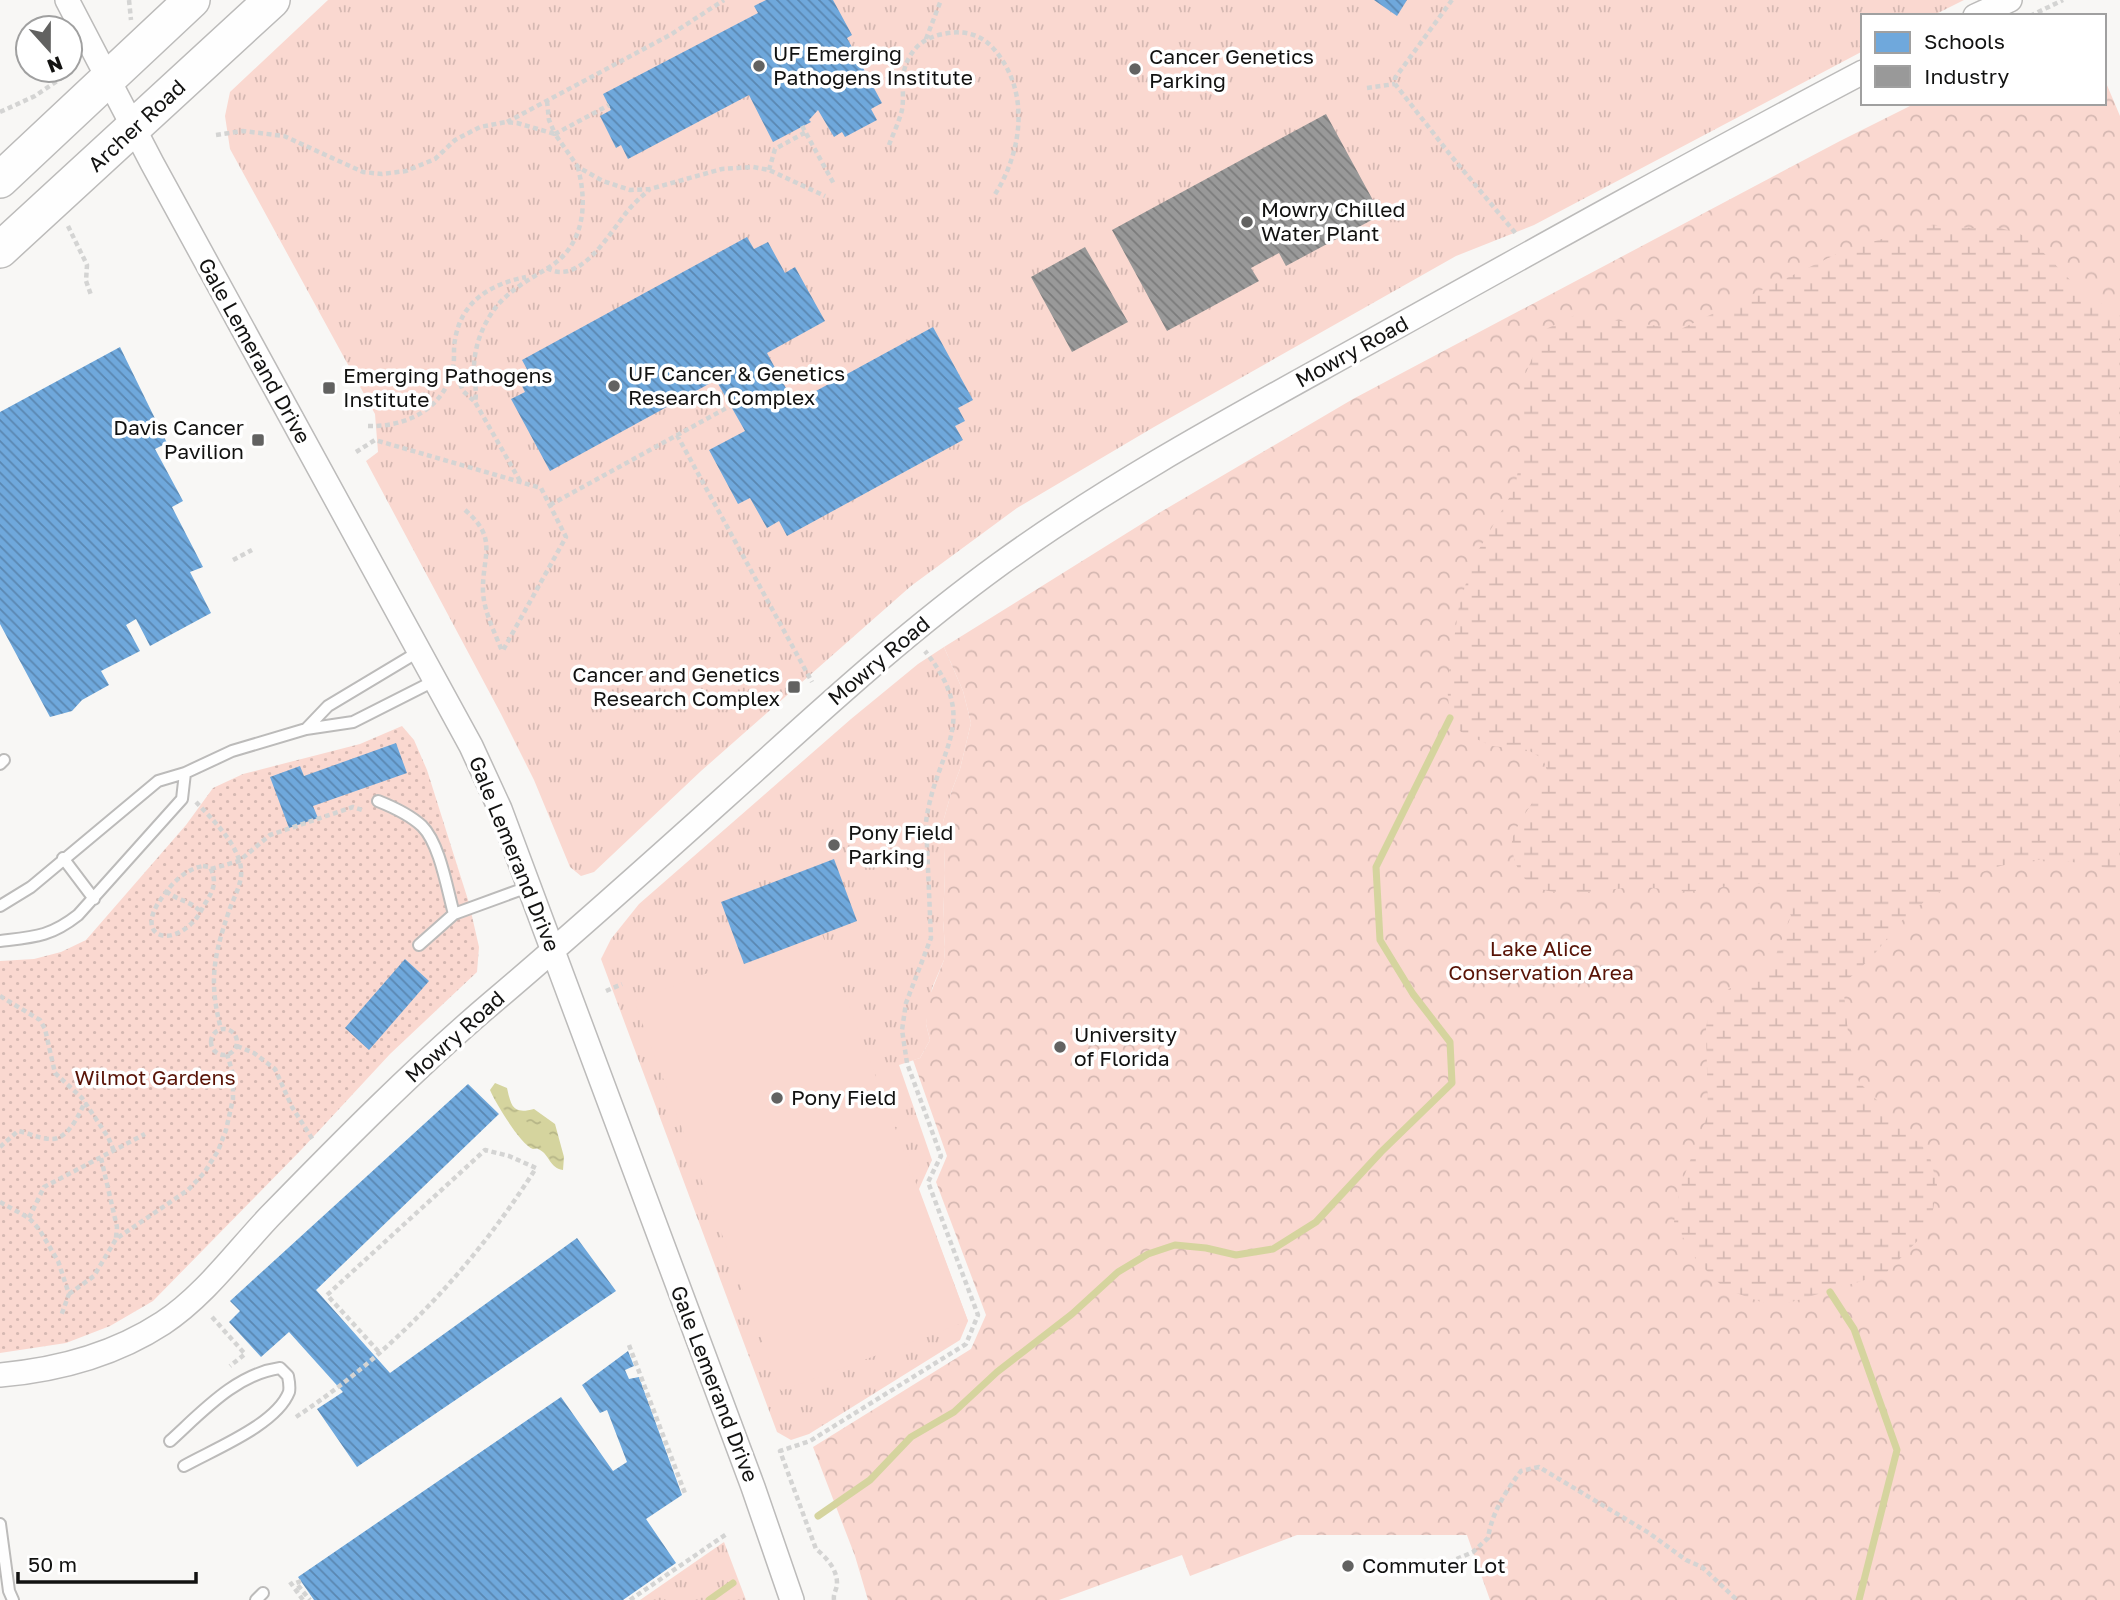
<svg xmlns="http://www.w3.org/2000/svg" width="2120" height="1600" viewBox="0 0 2120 1600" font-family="'Golos Text',sans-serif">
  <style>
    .grass { fill: url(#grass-tufts) }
    .forest { fill: url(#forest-crowns) }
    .wetland { fill: url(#wetland-marsh) }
    .garden { fill: url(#garden-dots) }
    .pitch { fill: #fad8d0 }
    .water { fill: url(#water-ripples) }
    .schools { fill: url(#schools-back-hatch) }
    .industry { fill: url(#industry-back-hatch) }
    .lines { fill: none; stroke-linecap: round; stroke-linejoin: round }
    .stream { stroke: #d5d49e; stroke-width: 7 }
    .service-casing { stroke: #bcbbba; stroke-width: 14 }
    .minor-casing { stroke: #bcbbba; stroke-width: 26 }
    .primary-casing { stroke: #bcbbba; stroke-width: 38 }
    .path { stroke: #d4d4d3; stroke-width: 4.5; stroke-dasharray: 5 3.5; stroke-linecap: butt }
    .service { stroke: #fefefe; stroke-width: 10 }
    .minor { stroke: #fefefe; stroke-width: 23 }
    .primary { stroke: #fefefe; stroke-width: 35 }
    .poi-dot { fill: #626261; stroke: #fff; stroke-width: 2.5 }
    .labels { text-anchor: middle; stroke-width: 7; stroke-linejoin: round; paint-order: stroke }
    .poi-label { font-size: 21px; fill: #121211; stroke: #fff; text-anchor: start }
    .street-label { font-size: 21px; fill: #121211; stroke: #fff }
    .park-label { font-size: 21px; fill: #591407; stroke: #fff }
  </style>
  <defs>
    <pattern id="grass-tufts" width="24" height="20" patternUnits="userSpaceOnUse" patternTransform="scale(1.75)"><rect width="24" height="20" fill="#fad8d0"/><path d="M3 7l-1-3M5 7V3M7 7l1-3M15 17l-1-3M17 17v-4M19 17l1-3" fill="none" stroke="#d5b8b2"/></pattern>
    <pattern id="forest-crowns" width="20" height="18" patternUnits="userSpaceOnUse" patternTransform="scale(1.75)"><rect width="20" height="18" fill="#fad8d0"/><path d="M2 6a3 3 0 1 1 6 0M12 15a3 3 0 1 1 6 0" fill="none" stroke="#d5b8b2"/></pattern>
    <pattern id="wetland-marsh" width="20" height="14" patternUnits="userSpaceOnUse" patternTransform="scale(1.75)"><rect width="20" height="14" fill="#fad8d0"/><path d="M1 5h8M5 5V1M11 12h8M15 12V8" fill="none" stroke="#d5b8b2"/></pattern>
    <pattern id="garden-dots" width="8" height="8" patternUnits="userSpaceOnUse" patternTransform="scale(1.75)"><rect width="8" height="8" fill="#fad8d0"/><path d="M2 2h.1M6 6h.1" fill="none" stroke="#d5b8b2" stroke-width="1.8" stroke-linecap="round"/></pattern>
    <pattern id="water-ripples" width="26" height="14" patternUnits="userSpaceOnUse" patternTransform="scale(1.75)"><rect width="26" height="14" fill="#d5d49e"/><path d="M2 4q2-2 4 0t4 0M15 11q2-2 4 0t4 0" fill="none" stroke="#b6b587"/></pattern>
    <pattern id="schools-back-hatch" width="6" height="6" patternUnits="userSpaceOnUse" patternTransform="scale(1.75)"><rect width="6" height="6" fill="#6fa8dc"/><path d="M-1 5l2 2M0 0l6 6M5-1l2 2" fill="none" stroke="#5a87b1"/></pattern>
    <pattern id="industry-back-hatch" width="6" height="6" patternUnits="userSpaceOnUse" patternTransform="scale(1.75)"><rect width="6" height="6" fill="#999"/><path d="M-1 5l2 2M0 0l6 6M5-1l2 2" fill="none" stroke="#7b7b7b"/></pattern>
  </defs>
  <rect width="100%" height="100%" fill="#f8f7f5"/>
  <!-- grass -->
  <path class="grass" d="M 328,0 L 1964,0 L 1932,16 L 1863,16 L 1863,51 L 1534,225 L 1456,256 L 1154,427 L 1017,508 L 911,586 L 701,771 L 594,872 L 581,876 L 570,867 L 534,780 L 501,714 L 366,461 L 378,452 L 375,414 L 230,149 L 225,116 L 230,92 Z
    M 944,647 L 963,691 L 971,723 L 960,769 L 952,790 L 943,822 L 945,873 L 943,920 L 945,947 L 944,960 L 932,988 L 926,1024 L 930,1040 L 920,1058 L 899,1065 L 932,1160 L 919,1189 L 968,1321 L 960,1340 L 809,1434 L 791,1440 L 777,1432 L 601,959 L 611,939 L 639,904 L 851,719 L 918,664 Z
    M 724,1542 L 746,1600 L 640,1600 Z"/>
  <!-- forest -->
  <path class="forest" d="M 2104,78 L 2120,116 L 2120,1600 L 1490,1600 L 1467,1535 L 1297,1535 L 1190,1576 L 1182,1555 L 1059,1600 L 868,1600 L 855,1556 L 813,1447 L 971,1349 L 986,1315 L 936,1182 L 947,1156 L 913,1060 L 920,1058 L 930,1040 L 926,1024 L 928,1000 L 944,960 L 945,947 L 943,920 L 945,873 L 943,822 L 952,790 L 960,769 L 971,723 L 963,691 L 944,647 L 1159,513 L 1353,399 L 1840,141 L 1916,103 L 2104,103 Z"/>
  <!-- wetland -->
  <path class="wetland" d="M 1929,225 L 1972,228 L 1996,227 L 2019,233 L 2036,245 L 2078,288 L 2120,316 L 2120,870 C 2099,867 2078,862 2056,860 C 2007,856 1946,882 1909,914 C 1898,923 1890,935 1881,946 C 1870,960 1856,972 1843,984 L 1849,1042 L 1859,1082 L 1929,1153 L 1937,1185 L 1930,1228 L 1885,1274 L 1775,1307 L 1725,1289 L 1697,1261 L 1674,1222 L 1680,1187 L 1708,1114 L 1706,1027 L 1713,1000 L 1732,987 L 1772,965 L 1791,916 C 1786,903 1781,889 1766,885 C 1744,879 1719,890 1697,891 C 1678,893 1658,887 1639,887 C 1605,887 1540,908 1519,871 C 1515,862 1511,851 1512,841 C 1515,823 1540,795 1549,776 L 1543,759 L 1528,750 L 1492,746 L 1461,732 L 1450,718 L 1447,686 L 1459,606 L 1470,570 L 1475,556 L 1515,488 L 1521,452 L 1521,406 L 1525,375 L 1544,330 L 1575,315 L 1681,329 L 1845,250 Z"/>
  <!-- garden -->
  <path class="garden" d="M 402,726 L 414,740 L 427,770 L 469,903 L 479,947 L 477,972 L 390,1054 L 301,1150 L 153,1301 L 110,1326 L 66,1343 L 0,1353 L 0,961 L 34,959 L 61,952 L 86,940 L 186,825 L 213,788 L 243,774 L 360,744 Z"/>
  <!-- pitch -->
  <path class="pitch" d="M 822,934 L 968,1321 L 781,1391 L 634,1001 L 742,960 L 744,964 Z"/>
  <!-- water -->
  <path class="water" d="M 495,1083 L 507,1088 C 511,1105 512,1115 534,1109 L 555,1124 L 564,1157 L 563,1170 C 549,1168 550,1154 538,1149 C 537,1148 535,1149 533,1149 C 520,1144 495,1102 490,1090 Z"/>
  <!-- schools -->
  <path class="schools" d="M 766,0 L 833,0 L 852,35 L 847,38 L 882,103 L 871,109 L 877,120 L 845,137 L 842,132 L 834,137 L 818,110 L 809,120 L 811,122 L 773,142 L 749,95 L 628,159 L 621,145 L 616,148 L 600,116 L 611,110 L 603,94 L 758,13 L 754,6 Z
    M 1374,0 L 1407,0 L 1397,16 Z
    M 747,237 L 754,249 L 768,242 L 785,273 L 795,267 L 825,321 L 767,353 L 794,403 L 933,327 L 973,400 L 958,408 L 965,421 L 955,426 L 963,440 L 787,536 L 779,521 L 767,528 L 750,498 L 738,504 L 709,450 L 745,431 L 716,380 L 550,471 L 511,399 L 525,392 L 518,378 L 529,373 L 522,360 Z
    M 120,347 L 167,443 L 155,449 L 183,501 L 172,507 L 203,567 L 190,572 L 211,613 L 150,646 L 136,619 L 126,625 L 140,651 L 101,671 L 109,685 L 82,700 L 72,711 L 50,717 L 0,624 L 0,412 Z
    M 396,743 L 407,773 L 313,806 L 318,818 L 289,828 L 270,777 L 300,766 L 304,776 Z
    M 834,859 L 857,921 L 744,964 L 721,902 Z
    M 405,959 L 429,981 L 369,1050 L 345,1028 Z
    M 468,1084 L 499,1114 L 316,1290 L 390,1373 L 577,1238 L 616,1291 L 357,1467 L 317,1409 L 343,1392 L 289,1332 L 261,1357 L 229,1322 L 240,1311 L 230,1301 Z
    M 628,1351 L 634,1366 L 625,1370 L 629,1379 L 639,1377 L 682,1495 L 646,1519 L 676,1563 L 623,1600 L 314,1600 L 298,1577 L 561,1397 L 613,1471 L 627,1462 L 607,1410 L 600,1413 L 582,1385 Z"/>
  <!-- industry -->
  <path class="industry" d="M 1326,114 L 1381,215 L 1286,266 L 1279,253 L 1264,261 L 1251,268 L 1259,281 L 1167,331 L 1112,230 Z
    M 1085,247 L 1128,322 L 1072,352 L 1031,277 Z"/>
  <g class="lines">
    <!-- stream -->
    <path class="stream" d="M 1830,1292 L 1854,1329 L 1897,1450 L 1859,1600
      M 818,1516 L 870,1480 L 911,1437 L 954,1412 L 997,1372 L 1072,1314 L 1118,1272 L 1148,1254 L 1175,1245 L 1206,1248 L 1236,1255 L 1273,1249 L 1316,1222 L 1381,1152 L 1452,1083 L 1450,1042 L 1413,994 L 1380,940 L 1376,867 L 1450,718
      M 709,1600 L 733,1583"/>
    <defs>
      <path id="service" d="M 306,729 L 328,706 L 418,652
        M 0,764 L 4,760
        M 378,801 C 393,807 409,814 422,826 C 440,844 447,889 454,914
        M 63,858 L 94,899
        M 0,906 L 31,887 L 158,781 L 185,773 L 232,751 L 306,729 L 353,722 L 434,681
        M 0,941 C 34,937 50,937 78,915 L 182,799 L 185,773
        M 419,945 L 454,914 L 528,887
        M 170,1441 C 202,1412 236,1374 280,1368 L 288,1376 C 289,1381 290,1387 289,1392 C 276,1425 214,1449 184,1466
        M 0,1524 L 9,1591 L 13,1600
        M 256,1600 L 263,1593"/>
      <path id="minor" d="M 67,0 L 152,163 L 471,746 L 500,809 L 753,1487 L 792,1600
        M 1975,16 L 2010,0
        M 0,1375 C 57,1370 114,1355 163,1323 C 204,1296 236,1252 269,1217 C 341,1143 415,1068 494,1001 C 585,924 673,844 762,764 C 839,694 916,625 1000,564 C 1116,480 1242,413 1366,344 C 1531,252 1696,160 1863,72"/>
      <path id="primary" d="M 0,180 L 192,0
        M 0,250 L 272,0"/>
    </defs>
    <!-- service casing -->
    <use href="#service" class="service-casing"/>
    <!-- minor casing -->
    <use href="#minor" class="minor-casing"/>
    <!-- primary casing -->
    <use href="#primary" class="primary-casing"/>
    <!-- path -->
    <path class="path" d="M 129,0 L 131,20
      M 1452,0 L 1395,78 L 1395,84 L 1452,157 L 1517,235
      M 2030,16 L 2063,0
      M 926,39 L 941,0
      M 1367,88 L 1395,84
      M 547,101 L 549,120 L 555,134 L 609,105
      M 0,112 L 35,96 L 69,73
      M 507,122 L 670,35 L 724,0
      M 802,126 L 834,184
      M 216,135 L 243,131 L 284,136 L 363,172 L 382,174 L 406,171 L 435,159 L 455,140 L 480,127 L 506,122 L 517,123 L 555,134 L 578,167 L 603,181 L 630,190 L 650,189 L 722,169 L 753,167 L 769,170 L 825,196
      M 889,145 C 893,134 899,122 902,110 C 905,92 899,75 909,58 C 916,44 928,37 943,34 C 961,30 979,33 992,47 C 1031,89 1023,151 994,196
      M 769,170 L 775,149 L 806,132
      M 68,226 L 87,265 L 86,281 L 91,295
      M 547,268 C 579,287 610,233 626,213 C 633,204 641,197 650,189
      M 454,368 L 463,391 L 475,402
      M 368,426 C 406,427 445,409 453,367 C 455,358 453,349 455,340 C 461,301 491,284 526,277
      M 677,435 L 812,682
      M 356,452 L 375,440 L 541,488 L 566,537 L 502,652
      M 520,481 L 475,402 C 477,392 475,385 474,375 C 473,356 478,336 488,319 C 502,294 525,282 548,268 C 584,246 588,206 578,168
      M 550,505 L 730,406
      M 465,510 C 499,539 482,555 483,592 C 484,612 495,633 502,651
      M 233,560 L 252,550
      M 196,802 C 212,819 234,840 240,863 C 245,882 233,897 228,914 C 213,958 209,984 221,1029
      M 203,866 L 210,867 C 217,882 214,889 206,902 C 202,908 199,916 194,921 C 168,949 135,935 161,899 C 172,883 184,870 203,866 Z
      M 211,869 L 239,861 L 270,835 L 353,807 L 365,811
      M 166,891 C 178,901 189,900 200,911
      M 606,991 L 622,984
      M 0,996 L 40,1020 L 45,1029 L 55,1073 L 82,1098 L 108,1137 L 114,1151
      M211 1042a13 13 0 1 1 26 0a13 13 0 1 1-26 0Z
      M 237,1046 L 254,1053 L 275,1069 L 292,1107 L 313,1140
      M 0,1147 L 18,1131 C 29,1133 40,1139 52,1139 C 68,1139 79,1115 85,1102
      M 101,1158 L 117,1227 L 116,1238
      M 0,1202 L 29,1218 L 39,1229 L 58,1261 L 69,1294 L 61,1316
      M 29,1218 L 44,1187 L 145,1134
      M 69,1294 L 94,1276 L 116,1239 L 188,1190 L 204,1173 L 218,1151 L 226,1130 L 233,1099 L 233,1074 L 227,1054
      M 212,1317 L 245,1354 L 230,1366
      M 629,1345 L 686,1496
      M 296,1417 C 393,1353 474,1266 536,1168 L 509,1156 L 485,1150 L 327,1295 L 379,1352
      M 1441,1566 L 1473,1552 L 1488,1538 C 1492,1512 1506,1491 1521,1471 L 1539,1467 L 1649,1533 L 1686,1560 L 1702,1567 L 1737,1600
      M 301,1581 L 296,1583 L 310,1600
      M 290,1582 L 303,1600
      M 630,1600 L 728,1533
      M 834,1600 C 833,1593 837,1590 837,1583 C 837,1569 826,1557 816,1549 L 780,1451 L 810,1441 L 966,1344 L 978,1315 L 928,1182 L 941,1156 L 907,1063 L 902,1030 L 906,1003 L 931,938 L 926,822 C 936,747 983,724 925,651"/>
    <!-- service -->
    <use href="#service" class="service"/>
    <!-- minor -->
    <use href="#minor" class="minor"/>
    <!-- primary -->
    <use href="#primary" class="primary"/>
  </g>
  <!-- markers -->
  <g class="poi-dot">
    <circle cx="759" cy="66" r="7"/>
    <circle cx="1135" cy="69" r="7"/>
    <circle cx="1247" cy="222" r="7"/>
    <circle cx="614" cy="386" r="7"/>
    <rect x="322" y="381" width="14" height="14" rx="3.5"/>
    <rect x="251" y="433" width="14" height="14" rx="3.5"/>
    <rect x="787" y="680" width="14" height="14" rx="3.5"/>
    <circle cx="834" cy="845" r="7"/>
    <circle cx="1060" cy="1047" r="7"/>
    <circle cx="777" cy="1098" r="7"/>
    <circle cx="1348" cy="1566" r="7"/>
  </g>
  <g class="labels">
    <!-- poi labels -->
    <g class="poi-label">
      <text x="773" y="61">UF Emerging<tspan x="773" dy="24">Pathogens Institute</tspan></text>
      <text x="1149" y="64">Cancer Genetics<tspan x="1149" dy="24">Parking</tspan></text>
      <text x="1261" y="217">Mowry Chilled<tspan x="1261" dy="24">Water Plant</tspan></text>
      <text x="628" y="381">UF Cancer &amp; Genetics<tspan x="628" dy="24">Research Complex</tspan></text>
      <text x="343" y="383">Emerging Pathogens<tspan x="343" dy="24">Institute</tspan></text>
      <text x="244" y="435" text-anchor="end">Davis Cancer<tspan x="244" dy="24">Pavilion</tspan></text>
      <text x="780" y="682" text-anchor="end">Cancer and Genetics<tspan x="780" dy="24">Research Complex</tspan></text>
      <text x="848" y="840">Pony Field<tspan x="848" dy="24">Parking</tspan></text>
      <text x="1074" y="1042">University<tspan x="1074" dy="24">of Florida</tspan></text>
      <text x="791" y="1105">Pony Field</text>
      <text x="1362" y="1573">Commuter Lot</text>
    </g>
    <!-- street labels -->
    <g class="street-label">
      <text transform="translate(137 126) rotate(-43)" y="7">Archer Road</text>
      <text transform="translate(254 351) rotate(61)" y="7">Gale Lemerand Drive</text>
      <text transform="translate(1352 352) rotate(-29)" y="7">Mowry Road</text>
      <text transform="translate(879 661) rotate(-40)" y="7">Mowry Road</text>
      <text transform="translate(514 854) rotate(68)" y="7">Gale Lemerand Drive</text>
      <text transform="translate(455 1037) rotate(-42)" y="7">Mowry Road</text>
      <text transform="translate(714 1384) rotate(69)" y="7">Gale Lemerand Drive</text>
    </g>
    <!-- park labels -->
    <g class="park-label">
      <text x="1541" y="956">Lake Alice<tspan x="1541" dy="24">Conservation Area</tspan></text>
      <text x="155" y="1085">Wilmot Gardens</text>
    </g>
  </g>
  <!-- legend -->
  <rect x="1861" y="14" width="245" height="91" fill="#ffffff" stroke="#a0a0a0" stroke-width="2"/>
  <rect x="1875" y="32" width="35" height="21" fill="#6fa8dc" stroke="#a0a0a0" stroke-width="2"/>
  <text x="1924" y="49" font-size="21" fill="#121211">Schools</text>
  <rect x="1875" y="66" width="35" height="21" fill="#999999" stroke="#a0a0a0" stroke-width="2"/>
  <text x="1924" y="84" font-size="21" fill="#121211">Industry</text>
  <!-- north arrow -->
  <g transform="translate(49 49) rotate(159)"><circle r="33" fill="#ffffff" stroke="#a0a0a0" stroke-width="2"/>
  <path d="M0-5L12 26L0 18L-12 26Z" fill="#626261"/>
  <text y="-10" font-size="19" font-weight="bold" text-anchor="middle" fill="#121211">N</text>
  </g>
  <!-- scale -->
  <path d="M18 1572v10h178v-10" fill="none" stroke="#121211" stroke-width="3.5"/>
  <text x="28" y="1572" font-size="21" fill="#121211" stroke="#ffffff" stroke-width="5" paint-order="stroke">50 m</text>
</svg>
